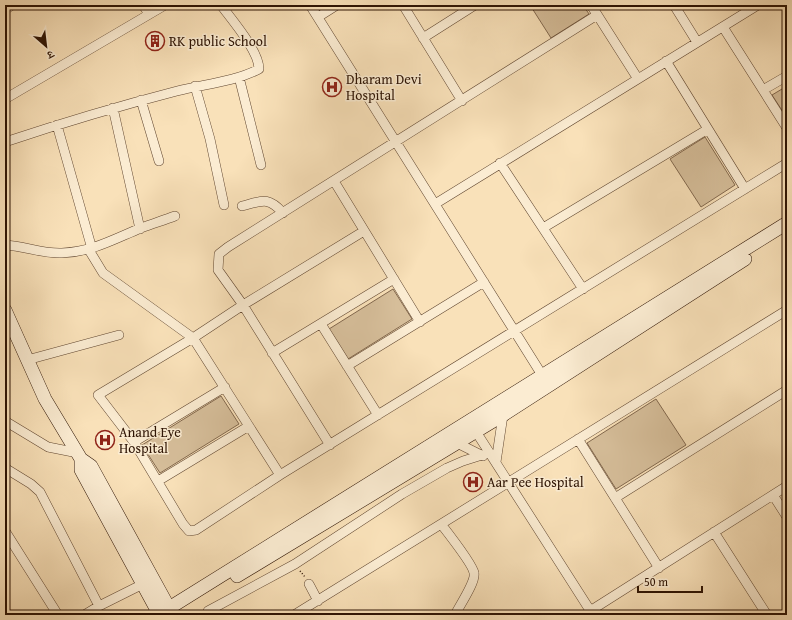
<svg xmlns="http://www.w3.org/2000/svg" width="792" height="620" viewBox="0 0 792 620" font-family="'Gentium Book Plus','Noto Serif Devanagari',serif">
  <style>
    .green { fill: #d6be9a; stroke: #82684e }
    .lines { fill: none; stroke-linecap: round; stroke-linejoin: round }
    .street-casing { stroke: #604630; stroke-width: 10 }
    .secondary-casing { stroke: #2d1303; stroke-width: 14 }
    .path { stroke: #2d1303; stroke-width: 1.5; stroke-dasharray: 1 2; stroke-linecap: butt }
    .street { stroke: #fbecd2; stroke-width: 9 }
    .secondary { stroke: #fbecd2; stroke-width: 13 }
    .labels { text-anchor: middle; stroke-width: 3; stroke-linejoin: round; paint-order: stroke }
    .poi-label { font-size: 14px; fill: #2d1303; stroke: #fbecd2; text-anchor: start }
  </style>
  <rect width="100%" height="100%" fill="#f9e1b9"/>
  <filter id="stains"><feTurbulence type="fractalNoise" baseFrequency=".005" numOctaves="4"/><feColorMatrix values="0 0 0 0 .2 0 0 0 0 .09 0 0 0 0 .02 0 0 0 .5 -.17"/></filter>
  <radialGradient id="worn" r=".72"><stop offset=".6" stop-color="#630" stop-opacity="0"/><stop offset="1" stop-color="#630" stop-opacity=".3"/></radialGradient>
  <!-- green -->
  <path class="green" d="M 530,5 L 583,5 L 589,14 L 551,38 Z
    M 787,86 L 787,118 L 772,95 Z
    M 705,137 L 735,185 L 701,207 L 670,159 Z
    M 393,289 L 412,319 L 348,359 L 329,329 Z
    M 221,396 L 239,424 L 160,473 L 142,445 Z
    M 656,399 L 686,445 L 616,489 L 587,443 Z"/>
  <g class="lines">
    <defs>
      <path id="street" d="M 143,5 L 149,14
        M 310,5 L 542,375 L 546,379
        M 403,5 L 462,101
        M 591,5 L 638,79
        M 674,5 L 697,42
        M 5,10 L 12,5
        M 318,17 L 337,5
        M 723,27 L 787,128
        M 423,38 L 475,5
        M 666,61 L 745,189
        M 239,77 L 261,165
        M 195,86 L 210,139 L 224,205
        M 763,90 L 787,76
        M 5,99 L 165,5
        M 141,100 L 159,161
        M 113,108 L 140,229
        M 57,125 L 92,249
        M 5,142 C 62,123 119,106 177,91 C 204,84 234,82 259,69 C 259,51 232,20 221,5
        M 500,163 L 583,289
        M 334,181 L 420,322
        M 435,204 L 758,5
        M 242,206 C 262,201 268,196 283,213
        M 543,228 L 708,129
        M 364,231 L 243,305 L 193,338 L 98,395 L 134,442 L 183,524 L 189,531 L 196,530 L 280,475 L 787,163
        M 5,245 C 25,246 43,254 62,253 C 92,252 114,239 141,228 C 152,224 164,220 175,216
        M 89,250 L 103,273 L 193,338 L 280,475
        M 321,324 L 378,415
        M 272,353 L 394,279
        M 27,360 L 119,335
        M 347,366 L 484,282
        M 5,421 L 48,447 L 78,453
        M 473,427 L 593,615
        M 578,439 L 659,568
        M 134,442 L 225,387
        M 457,443 L 483,456
        M 330,445 L 243,305 L 218,270 L 219,254 L 228,247 L 597,15
        M 496,462 L 503,415
        M 5,468 L 31,484 L 40,492 L 99,606
        M 158,481 L 249,426
        M 773,495 L 787,517
        M 615,498 L 787,390
        M 441,524 C 448,533 473,565 474,573 C 476,582 459,606 455,615
        M 5,531 L 58,615
        M 714,532 L 767,615
        M 309,584 L 318,601
        M 208,611 L 295,564 L 402,494 L 447,468 L 463,461 L 482,455
        M 590,611 L 787,486
        M 84,615 L 99,606 L 143,584
        M 294,615 L 787,310"/>
      <path id="secondary" d="M 5,310 L 45,399 L 81,459 L 91,466 L 169,608 L 168,615
        M 81,459 L 81,470 L 159,614 L 161,615
        M 237,576 L 503,415 L 745,259
        M 158,615 L 787,223"/>
    </defs>
    <!-- street casing -->
    <use href="#street" class="street-casing"/>
    <!-- secondary casing -->
    <use href="#secondary" class="secondary-casing"/>
    <!-- path -->
    <path class="path" d="M 300,571 L 305,577"/>
    <!-- street -->
    <use href="#street" class="street"/>
    <!-- secondary -->
    <use href="#secondary" class="secondary"/>
  </g>
  <!-- icons -->
  <defs>
    <symbol id="building-ring" viewBox="-11 -11 22 22"><circle r="9.5" fill="#fbecd2" stroke="#8f2418" stroke-width="1.5"/><path d="M-4-6H4V6H1V3H-1V6H-4ZM-2.5-4.3h1.7v1.8h-1.7ZM.8-4.3h1.7v1.8H.8ZM-2.5-1h1.7V.8h-1.7ZM.8-1h1.7V.8H.8Z" fill="#8f2418"/></symbol>
    <symbol id="hospital-ring" viewBox="-11 -11 22 22"><circle r="9.5" fill="#fbecd2" stroke="#8f2418" stroke-width="1.5"/><path d="M-5-5h3v3.5h4V-5h3V5h-3V1.5h-4V5h-3Z" fill="#8f2418"/></symbol>
  </defs>
  <g fill-rule="evenodd">
    <use href="#building-ring" x="144" y="30" width="22" height="22"/>
    <use href="#hospital-ring" x="321" y="76" width="22" height="22"/>
    <use href="#hospital-ring" x="94" y="429" width="22" height="22"/>
    <use href="#hospital-ring" x="462" y="471" width="22" height="22"/>
  </g>
  <g class="labels">
    <!-- poi labels -->
    <g class="poi-label">
      <text x="169" y="46">RK public School</text>
      <text x="346" y="84">Dharam Devi<tspan x="346" dy="16">Hospital</tspan></text>
      <text x="119" y="437">Anand Eye<tspan x="119" dy="16">Hospital</tspan></text>
      <text x="487" y="487">Aar Pee Hospital</text>
    </g>
  </g>
  <!-- margin -->
  <rect width="792" height="620" fill="none" stroke="#f9e1b9" stroke-width="20"/>
  <rect x="6" y="6" width="780" height="608" fill="none" stroke="#2d1303" stroke-width="2"/>
  <rect x="10" y="10" width="772" height="600" fill="none" stroke="#2d1303"/>
  <!-- north arrow -->
  <g transform="translate(46 46) rotate(152)" stroke="#fbecd2" stroke-width="3" paint-order="stroke">
  <path d="M0-3L7 15L0 10L-7 15Z" fill="#2d1303"/>
  <text y="-6" font-size="11" font-weight="bold" text-anchor="middle" fill="#2d1303">उ</text>
  </g>
  <!-- scale -->
  <path d="M638 586v6h64v-6" fill="none" stroke="#2d1303" stroke-width="2"/>
  <text x="644" y="586" font-size="12" fill="#2d1303" stroke="#fbecd2" stroke-width="3" paint-order="stroke">50 m</text>
  <rect width="100%" height="100%" filter="url(#stains)"/>
  <rect width="100%" height="100%" fill="url(#worn)"/>
</svg>
